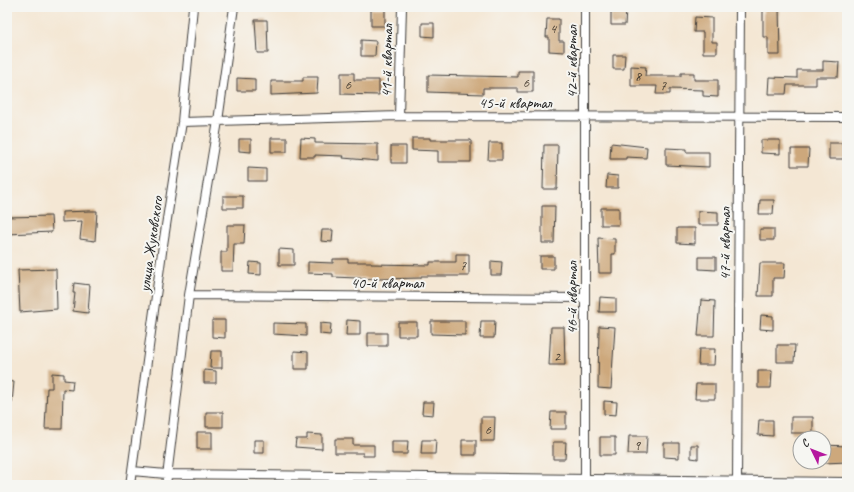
<svg xmlns="http://www.w3.org/2000/svg" width="854" height="492" viewBox="0 0 854 492" font-family="Caveat,sans-serif">
  <style>
    .building { fill: #cda87c }
    .lines { fill: none; stroke-linecap: round; stroke-linejoin: round }
    .minor-casing { stroke: #3c3a38; stroke-width: 10 }
    .minor { stroke: #fff; stroke-width: 8 }
    .labels { text-anchor: middle; stroke-width: 4; stroke-linejoin: round; paint-order: stroke }
    .number-label { font-size: 14px; fill: #483f34 }
    .street-label { font-size: 16px; fill: #1c1c1c; stroke: #f6f6f2 }
  </style>
  <rect width="100%" height="100%" fill="#f6f6f2"/>
  <filter id="ink" filterUnits="userSpaceOnUse"><feTurbulence type="fractalNoise" baseFrequency=".025" numOctaves="2"/><feDisplacementMap in="SourceGraphic" scale="8" xChannelSelector="R" yChannelSelector="G"/><feConvolveMatrix kernelMatrix="1 2 1 2 8 2 1 2 1" color-interpolation-filters="sRGB"/></filter>
  <filter id="wash" filterUnits="userSpaceOnUse"><feTurbulence type="fractalNoise" baseFrequency=".012" numOctaves="4" result="noise"/><feDisplacementMap in="SourceGraphic" scale="16" xChannelSelector="R" yChannelSelector="G"/><feGaussianBlur stdDeviation="0.9" result="paint"/><feColorMatrix in="noise" values="0 0 0 0 0 0 0 0 0 0 0 0 0 0 0 0 0 1.4 0 .05"/><feComposite in="paint" operator="in"/></filter>
  <g filter="url(#wash)">
    <rect width="100%" height="100%" fill="#f4e7d4"/>
    <g id="blocks">
      <!-- building -->
      <path class="building" d="M 763,7 L 779,7 L 780,55 L 768,55 L 768,37 L 763,37 Z
        M 371,8 L 385,8 L 385,26 L 371,26 Z
        M 611,10 L 626,10 L 625,25 L 611,25 Z
        M 695,17 L 712,18 L 712,42 L 717,42 L 717,53 L 703,53 L 703,32 L 694,32 Z
        M 547,19 L 559,19 L 559,41 L 564,41 L 564,52 L 549,51 L 549,37 L 546,37 Z
        M 255,20 L 267,20 L 268,53 L 257,53 Z
        M 422,23 L 434,23 L 434,37 L 422,36 Z
        M 361,40 L 376,41 L 375,56 L 361,56 Z
        M 613,55 L 625,55 L 624,69 L 613,69 Z
        M 823,61 L 839,62 L 838,77 L 816,77 L 816,85 L 787,85 L 786,94 L 768,94 L 769,77 L 797,78 L 797,70 L 823,70 Z
        M 631,66 L 646,67 L 645,76 L 681,76 L 681,73 L 694,73 L 694,80 L 718,80 L 718,97 L 703,96 L 703,90 L 670,89 L 670,94 L 656,94 L 657,86 L 631,86 Z
        M 518,71 L 533,71 L 533,92 L 518,92 L 518,88 L 483,88 L 483,94 L 428,92 L 428,75 L 518,77 Z
        M 341,73 L 354,73 L 354,80 L 379,80 L 379,95 L 341,94 Z
        M 303,77 L 318,77 L 317,93 L 271,95 L 271,81 L 303,81 Z
        M 237,78 L 255,79 L 255,91 L 237,91 Z
        M 271,138 L 287,138 L 287,152 L 271,152 Z
        M 301,138 L 315,139 L 315,143 L 378,144 L 378,161 L 343,158 L 344,156 L 315,155 L 315,157 L 300,157 Z
        M 412,138 L 430,138 L 430,140 L 471,140 L 471,162 L 438,162 L 438,151 L 412,150 Z
        M 239,139 L 251,139 L 251,152 L 239,151 Z
        M 761,140 L 780,140 L 780,154 L 761,153 Z
        M 489,143 L 502,143 L 502,160 L 488,160 Z
        M 611,143 L 647,147 L 646,158 L 626,157 L 626,159 L 610,159 Z
        M 829,143 L 846,143 L 846,159 L 829,159 Z
        M 544,145 L 558,145 L 557,189 L 543,189 Z
        M 391,146 L 406,146 L 406,163 L 391,163 Z
        M 666,148 L 686,149 L 686,152 L 709,152 L 709,167 L 666,165 Z
        M 791,149 L 809,149 L 808,166 L 791,166 Z
        M 248,168 L 266,169 L 266,181 L 248,181 Z
        M 607,175 L 618,176 L 618,188 L 606,188 Z
        M 223,196 L 243,196 L 243,208 L 223,208 Z
        M 760,200 L 774,200 L 773,214 L 759,214 Z
        M 542,206 L 555,206 L 554,243 L 542,243 Z
        M 601,208 L 619,208 L 619,225 L 601,225 Z
        M 89,211 L 97,211 L 95,241 L 80,239 L 82,221 L 62,222 L 62,212 Z
        M 698,211 L 718,212 L 718,225 L 698,225 Z
        M 51,216 L 52,232 L 7,234 L 7,217 Z
        M 227,225 L 245,225 L 244,244 L 234,244 L 233,271 L 221,271 L 221,252 L 227,252 Z
        M 677,228 L 695,228 L 695,244 L 677,243 Z
        M 760,229 L 774,229 L 774,240 L 760,240 Z
        M 322,230 L 333,230 L 332,242 L 321,241 Z
        M 598,238 L 615,239 L 615,254 L 612,254 L 612,273 L 599,273 Z
        M 279,249 L 294,250 L 294,265 L 279,265 Z
        M 456,254 L 469,254 L 469,276 L 421,276 L 421,278 L 380,279 L 333,277 L 333,274 L 308,273 L 308,262 L 333,263 L 333,259 L 348,259 L 348,262 L 371,262 L 371,264 L 430,265 L 430,262 L 456,262 Z
        M 540,256 L 554,256 L 554,269 L 540,269 Z
        M 699,257 L 716,257 L 716,270 L 699,269 Z
        M 491,261 L 502,262 L 501,275 L 491,275 Z
        M 250,262 L 261,263 L 261,275 L 249,274 Z
        M 760,263 L 785,263 L 784,278 L 773,278 L 773,296 L 758,296 Z
        M 56,269 L 57,309 L 20,312 L 18,270 Z
        M 74,283 L 90,285 L 88,313 L 73,311 L 75,293 L 73,293 Z
        M 600,297 L 616,298 L 616,312 L 599,312 Z
        M 701,300 L 715,301 L 714,336 L 698,336 Z
        M 761,315 L 773,316 L 773,330 L 760,329 Z
        M 212,320 L 225,320 L 225,338 L 212,337 Z
        M 347,320 L 360,321 L 360,335 L 346,335 Z
        M 431,321 L 465,321 L 465,335 L 431,334 Z
        M 481,321 L 495,321 L 494,338 L 480,338 Z
        M 398,322 L 417,322 L 417,336 L 398,336 Z
        M 273,323 L 306,324 L 306,336 L 273,334 Z
        M 320,323 L 331,324 L 330,335 L 320,334 Z
        M 599,326 L 615,327 L 611,389 L 598,388 Z
        M 551,327 L 564,327 L 565,365 L 549,365 Z
        M 368,333 L 387,333 L 387,346 L 368,346 Z
        M 777,345 L 795,345 L 794,362 L 777,362 Z
        M 699,349 L 715,349 L 714,365 L 698,365 Z
        M 211,351 L 222,351 L 222,368 L 210,368 Z
        M 294,351 L 308,352 L 308,369 L 294,369 Z
        M 204,370 L 216,371 L 216,383 L 204,383 Z
        M 758,371 L 772,371 L 771,388 L 758,388 Z
        M 52,373 L 64,374 L 64,380 L 73,381 L 72,390 L 63,389 L 62,429 L 45,429 L 47,388 L 52,388 Z
        M 7,381 L 14,382 L 12,403 L 7,403 Z
        M 696,384 L 715,384 L 715,399 L 695,399 Z
        M 604,401 L 617,402 L 616,415 L 604,414 Z
        M 423,402 L 434,402 L 433,415 L 422,414 Z
        M 206,412 L 223,412 L 223,427 L 206,427 Z
        M 551,412 L 566,412 L 566,429 L 550,429 Z
        M 481,417 L 495,417 L 494,441 L 481,441 Z
        M 791,417 L 813,417 L 813,433 L 791,433 Z
        M 759,420 L 773,420 L 773,436 L 758,435 Z
        M 197,432 L 212,432 L 212,449 L 197,449 Z
        M 307,434 L 322,435 L 322,449 L 295,447 L 296,439 L 307,439 Z
        M 629,436 L 647,436 L 646,454 L 628,454 Z
        M 600,437 L 615,437 L 615,455 L 600,455 Z
        M 335,439 L 353,439 L 353,445 L 374,445 L 374,456 L 363,456 L 363,453 L 335,453 Z
        M 254,440 L 264,440 L 264,453 L 254,453 Z
        M 422,440 L 436,440 L 435,454 L 421,454 Z
        M 462,440 L 476,440 L 476,455 L 462,455 Z
        M 392,441 L 408,441 L 407,454 L 392,454 Z
        M 553,442 L 566,442 L 565,459 L 553,459 Z
        M 664,443 L 679,443 L 679,458 L 664,457 Z
        M 691,445 L 698,445 L 698,459 L 691,458 Z
        M 824,445 L 847,446 L 847,462 L 824,463 Z"/>
    </g>
  </g>
  <g filter="url(#ink)">
    <use href="#blocks" fill-opacity="0" stroke="#3c3a38" stroke-width="1"/>
    <g class="lines">
      <defs>
        <path id="minor" d="M 399,116 L 402,7
          M 182,122 L 399,116 L 847,117
          M 189,295 L 585,298
          M 132,471 L 166,474 L 847,482
          M 737,481 L 740,7
          M 585,484 L 585,7
          M 130,485 L 163,245 L 182,122 L 193,7
          M 166,485 L 189,295 L 218,121 L 234,7"/>
      </defs>
      <!-- minor casing -->
      <use href="#minor" class="minor-casing"/>
      <!-- minor -->
      <use href="#minor" class="minor"/>
    </g>
  </g>
  <g class="labels">
    <!-- number labels -->
    <g class="number-label">
      <text x="553" y="33">4</text>
      <text x="638" y="81">8</text>
      <text x="526" y="87">6</text>
      <text x="348" y="89">6</text>
      <text x="663" y="90">7</text>
      <text x="463" y="270">7</text>
      <text x="557" y="361">2</text>
      <text x="488" y="434">6</text>
      <text x="637" y="450">9</text>
    </g>
    <!-- street labels -->
    <g class="street-label">
      <text transform="translate(386 61) rotate(-89)" y="6">41-й квартал</text>
      <text transform="translate(571 62) rotate(-90)" y="6">42-й квартал</text>
      <text x="515" y="108">45-й квартал</text>
      <text transform="translate(150 244) rotate(-82)" y="6">улица Жуковского</text>
      <text transform="translate(724 244) rotate(-90)" y="6">47-й квартал</text>
      <text x="387" y="288">40-й квартал</text>
      <text transform="translate(571 298) rotate(-90)" y="6">46-й квартал</text>
    </g>
  </g>
  <!-- margin -->
  <rect width="854" height="492" fill="none" stroke="#f6f6f2" stroke-width="24"/>
  <!-- north arrow -->
  <g transform="translate(812 450) rotate(313)"><circle r="19" fill="#f6f6f2" stroke="#9f9f9c"/>
  <path d="M0-3L7 15L0 10L-7 15Z" fill="#b5179e"/>
  <text y="-6" font-size="11" font-weight="bold" text-anchor="middle" fill="#1c1c1c">С</text>
  </g>
</svg>
